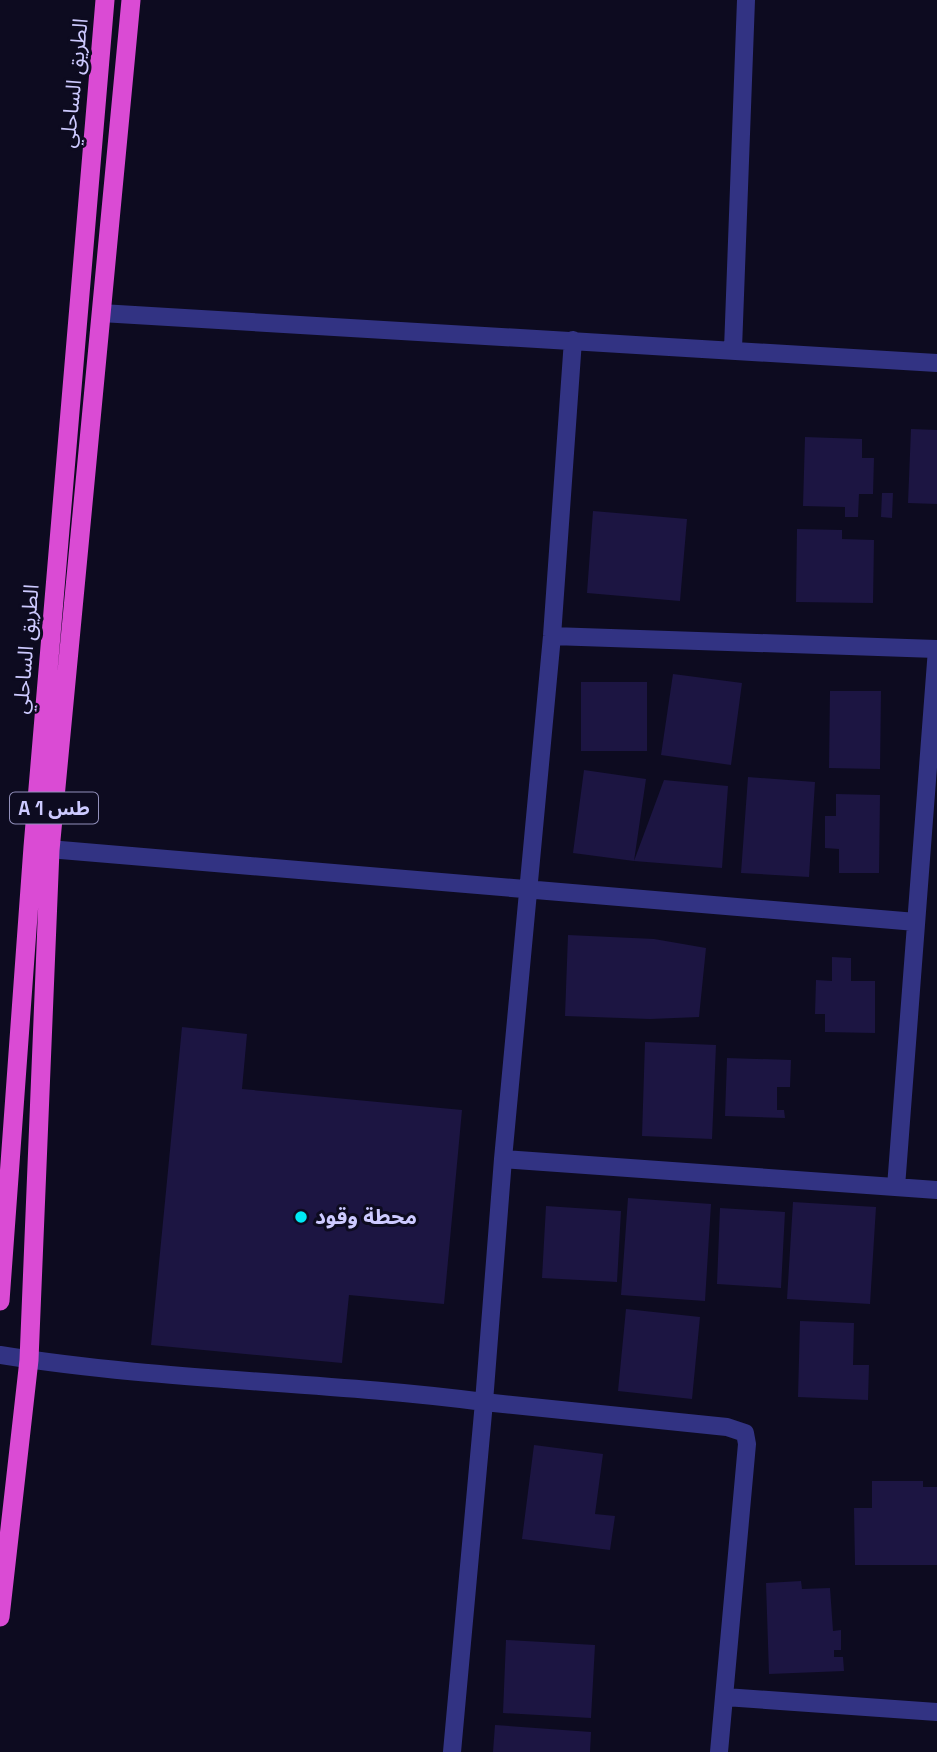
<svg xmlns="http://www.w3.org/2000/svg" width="937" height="1752" viewBox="0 0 937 1752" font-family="'Space Grotesk','Noto Sans Arabic',sans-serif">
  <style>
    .building { fill: #1c1542 }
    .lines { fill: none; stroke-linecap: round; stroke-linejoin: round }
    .minor { stroke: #323383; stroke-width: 18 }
    .trunk { stroke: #da4bd4; stroke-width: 19 }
    .poi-dot { fill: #00e9f5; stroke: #0d0b20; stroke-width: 2.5 }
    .labels { text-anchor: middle; stroke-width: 6; stroke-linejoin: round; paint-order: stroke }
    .shield { fill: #0d0b20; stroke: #9391bc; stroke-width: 2 }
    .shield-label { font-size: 19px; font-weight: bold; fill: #cdcaff }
    .street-label { font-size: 21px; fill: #cdcaff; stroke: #0d0b20 }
    .poi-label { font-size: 21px; font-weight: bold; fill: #cdcaff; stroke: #0d0b20; text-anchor: start }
  </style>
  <rect width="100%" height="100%" fill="#0d0b20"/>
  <!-- building -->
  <path class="building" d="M 911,429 L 937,430 L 937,504 L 908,503 Z
    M 805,437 L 862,439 L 862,458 L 874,458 L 873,494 L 859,494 L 858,517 L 845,517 L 845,507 L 803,506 Z
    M 882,493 L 893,493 L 892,518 L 881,517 Z
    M 593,511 L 687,519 L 680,601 L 587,593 Z
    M 797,529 L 842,530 L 842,539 L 874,540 L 873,603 L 796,602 Z
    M 673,674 L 742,683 L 731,765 L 661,755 Z
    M 581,682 L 647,682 L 647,751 L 581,751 Z
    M 830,691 L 881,691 L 880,769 L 829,768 Z
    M 584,770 L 646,779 L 634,861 L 664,780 L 728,786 L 722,868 L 634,861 L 573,853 Z
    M 748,777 L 815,782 L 809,877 L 741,873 Z
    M 836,794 L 880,795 L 879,873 L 839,873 L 839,849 L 825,848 L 825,816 L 836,816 Z
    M 568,935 L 654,939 L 706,948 L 699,1017 L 650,1019 L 565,1016 Z
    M 832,957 L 851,958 L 851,981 L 875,981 L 875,1033 L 825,1032 L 825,1014 L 815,1014 L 816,980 L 832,981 Z
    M 182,1027 L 247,1034 L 242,1089 L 462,1110 L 444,1304 L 349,1295 L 342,1363 L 151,1345 Z
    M 645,1042 L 716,1045 L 712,1139 L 642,1136 Z
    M 727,1058 L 791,1060 L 790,1087 L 777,1087 L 777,1110 L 784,1110 L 785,1118 L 725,1116 Z
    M 628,1198 L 711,1204 L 705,1301 L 621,1295 Z
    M 793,1202 L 876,1207 L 870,1304 L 787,1299 Z
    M 546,1206 L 621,1211 L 617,1282 L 542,1278 Z
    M 720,1208 L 785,1212 L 781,1288 L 717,1284 Z
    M 626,1309 L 700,1317 L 692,1399 L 618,1391 Z
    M 800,1321 L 854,1323 L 853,1365 L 869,1365 L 868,1400 L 798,1397 Z
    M 534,1445 L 603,1454 L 595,1514 L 615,1516 L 610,1550 L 522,1539 Z
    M 872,1481 L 923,1481 L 923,1487 L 937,1487 L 937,1565 L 855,1565 L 854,1508 L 872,1508 Z
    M 801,1581 L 802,1589 L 830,1588 L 833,1631 L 841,1630 L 841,1650 L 834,1650 L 834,1657 L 843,1657 L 844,1671 L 769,1674 L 766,1583 Z
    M 506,1640 L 595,1645 L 591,1718 L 503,1713 Z
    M 495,1725 L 591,1732 L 590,1752 L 493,1752 Z"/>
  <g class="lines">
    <!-- minor -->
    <path class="minor" d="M 101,313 L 937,363
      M 733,349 L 746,0
      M 552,636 L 936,649
      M 37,848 L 916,922
      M 503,1159 L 552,636 L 573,340
      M 896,1187 L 937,649
      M 0,1355 C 160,1381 323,1381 484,1402 L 503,1159 L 937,1190
      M 725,1697 L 937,1712
      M 452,1752 L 484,1402 L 727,1427 L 745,1433 L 747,1444 L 719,1752"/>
    <!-- trunk -->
    <path class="trunk" d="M 0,1301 L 33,847 L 105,0
      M 0,1617 L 29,1360 L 50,850 L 131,0"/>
  </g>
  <!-- markers -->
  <circle class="poi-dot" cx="301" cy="1217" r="7"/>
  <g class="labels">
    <!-- shield labels -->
    <rect class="shield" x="10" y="792.5" width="88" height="31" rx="5"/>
    <g class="shield-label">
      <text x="54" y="815">A 1 طس</text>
    </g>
    <!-- street labels -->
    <g class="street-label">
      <text transform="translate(74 83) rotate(-84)" y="7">الطريق الساحلي</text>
      <text transform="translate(26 649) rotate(-85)" y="7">الطريق الساحلي</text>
    </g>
    <!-- poi labels -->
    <g class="poi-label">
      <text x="315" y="1224">محطة وقود</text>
    </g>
  </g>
</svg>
